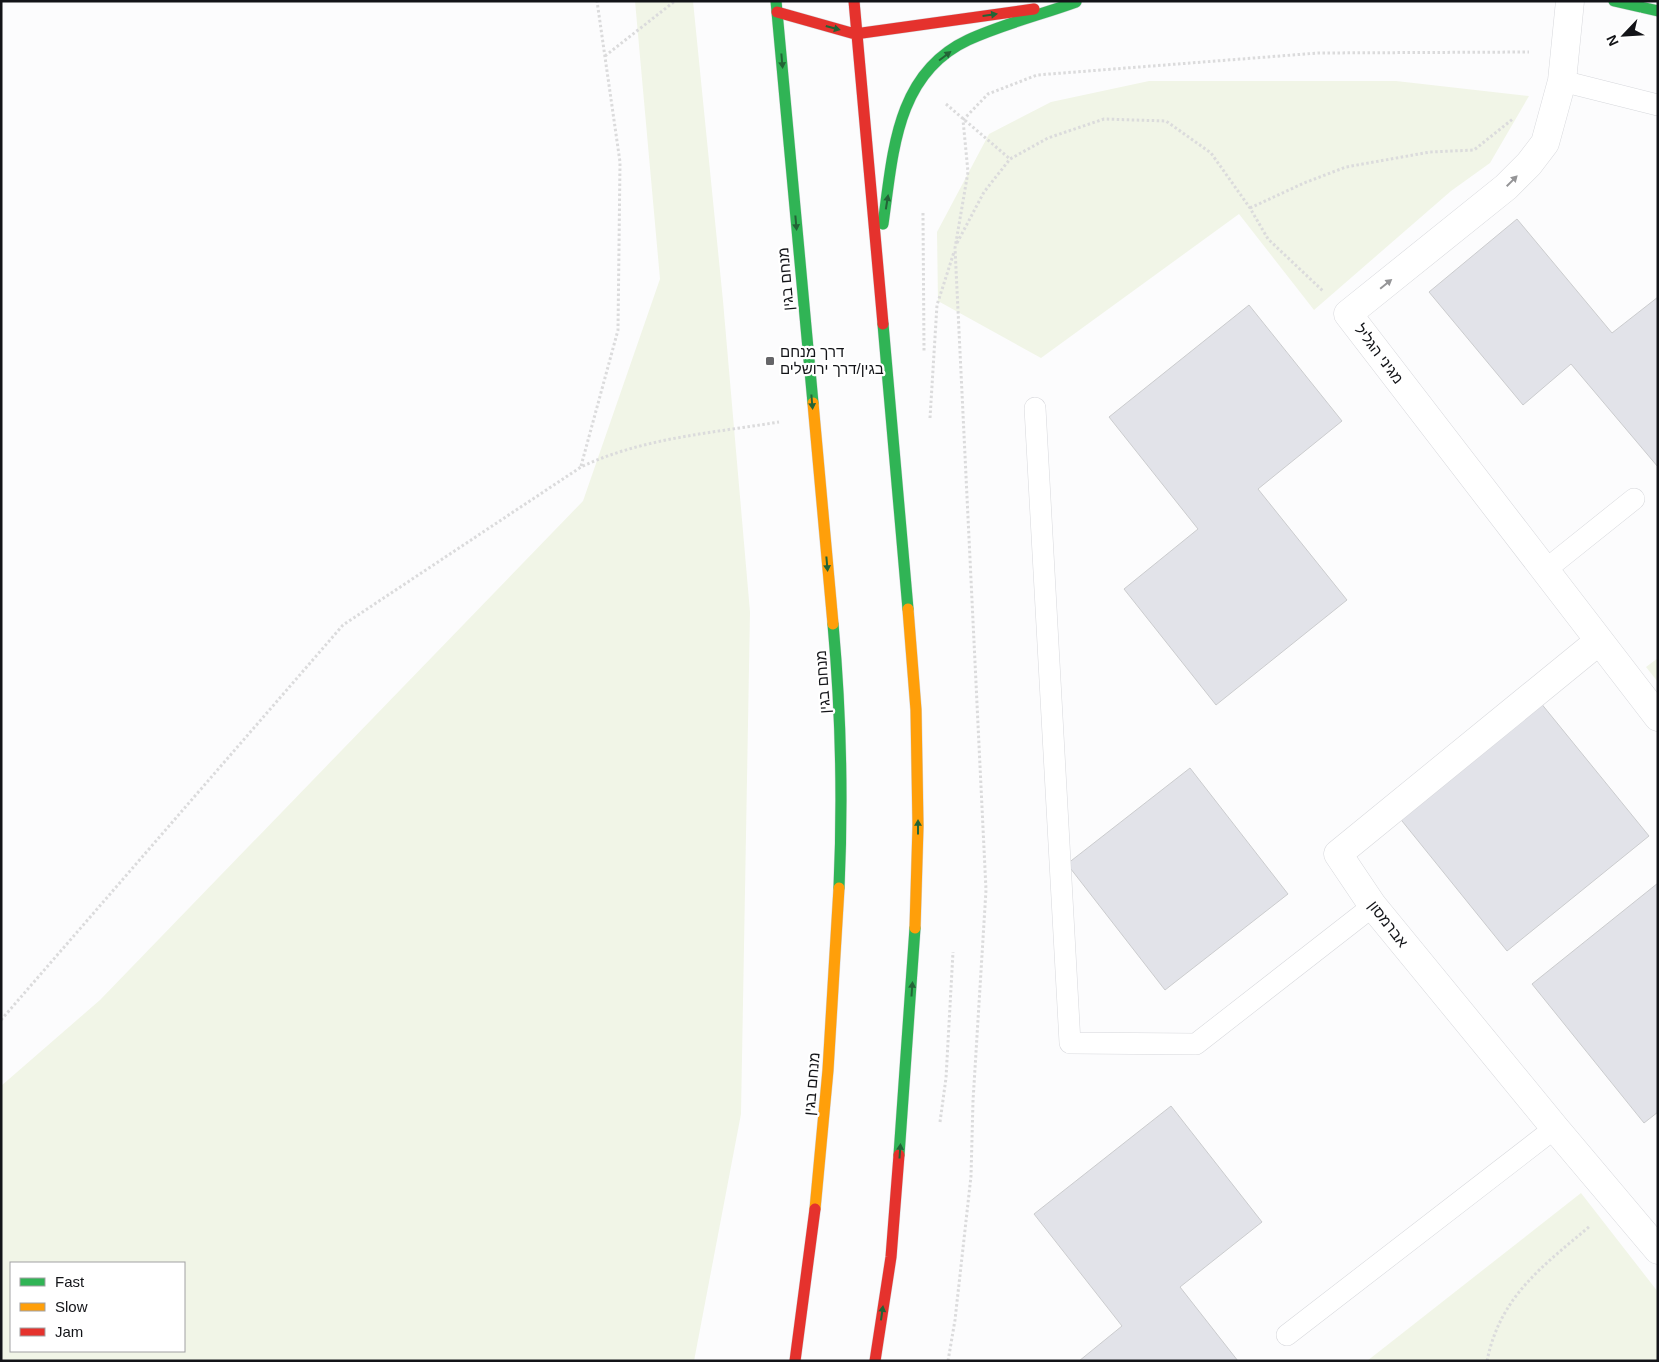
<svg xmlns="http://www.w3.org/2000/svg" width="1659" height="1362" viewBox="0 0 1659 1362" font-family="Arial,Heebo,sans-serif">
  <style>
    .green { fill: #f1f5e7; fill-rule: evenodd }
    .building { fill: #e2e3e9; stroke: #cbccce }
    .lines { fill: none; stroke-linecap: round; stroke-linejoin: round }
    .lane-casing { stroke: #d7d8dc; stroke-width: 22 }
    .street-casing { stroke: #d7d8dc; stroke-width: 29 }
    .fast-casing { stroke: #d7d8dc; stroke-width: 12 }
    .slow-casing { stroke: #d7d8dc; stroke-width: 12 }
    .jam-casing { stroke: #d7d8dc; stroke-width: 12 }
    .path { stroke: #dbdbdc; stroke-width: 3; stroke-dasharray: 2.5 2.5; stroke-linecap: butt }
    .lane { stroke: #fff; stroke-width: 21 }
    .street { stroke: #fff; stroke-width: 28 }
    .fast { stroke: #30b455; stroke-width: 11 }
    .slow { stroke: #ff9f0a; stroke-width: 11 }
    .jam { stroke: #e5322d; stroke-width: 11 }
    .oneway { fill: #226436 }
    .oneway2 { fill: #959597 }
    .poi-dot { fill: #656568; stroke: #fff; stroke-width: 2 }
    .labels { text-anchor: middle; stroke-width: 4.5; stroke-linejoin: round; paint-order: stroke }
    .street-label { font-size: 15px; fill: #131418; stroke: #fff }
    .poi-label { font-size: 15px; fill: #131418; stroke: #fff; text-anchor: start }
  </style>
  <rect width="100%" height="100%" fill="#fcfcfd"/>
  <!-- green -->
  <path class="green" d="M 635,1 L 693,1 L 723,301 L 750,612 L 741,1114 L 694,1361 L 1,1361 L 1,1086 L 100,1000 L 583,501 L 660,279 ZM 11,1263 L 184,1263 L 184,1351 L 11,1351 Z
    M 1149,81 L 1396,81 L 1529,96 L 1490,163 L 1451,191 L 1314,310 L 1239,214 L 1041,358 L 938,301 L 937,232 L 989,134 L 1051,102 Z
    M 1658,658 L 1658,682 L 1646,667 Z
    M 1581,1193 L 1658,1292 L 1658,1361 L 1367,1361 Z"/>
  <!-- building -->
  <path class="building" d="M 1517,219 L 1612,333 L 1658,297 L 1658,467 L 1571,364 L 1523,405 L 1429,292 Z
    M 1249,305 L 1342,421 L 1258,489 L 1347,600 L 1216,705 L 1124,589 L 1198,529 L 1109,417 Z
    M 1540,702 L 1649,836 L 1507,951 L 1398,816 Z
    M 1190,768 L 1288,894 L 1165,990 L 1067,864 Z
    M 1658,883 L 1658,1112 L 1644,1123 L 1532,984 Z
    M 1171,1106 L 1262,1222 L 1180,1287 L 1238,1361 L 1079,1361 L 1122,1326 L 1034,1214 Z"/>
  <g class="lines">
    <defs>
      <path id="lane" d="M 1562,81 L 1658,105
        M 1035,408 L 1070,1043 L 1196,1044 L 1373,906
        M 1544,571 L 1634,499
        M 1287,1335 L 1555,1128"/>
      <path id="street" d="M 1570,1 L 1562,81 L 1545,143 L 1529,164 L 1506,187 L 1348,314 L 1658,717
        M 1599,641 L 1338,854 L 1373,906 L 1555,1128 L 1658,1250"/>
      <path id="fast" d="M 776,1 L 813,403
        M 1614,1 L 1658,11
        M 883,224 C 893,155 895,74 968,40 C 1003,24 1040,15 1076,2
        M 883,324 L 908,609
        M 833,624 C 841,712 843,799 839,888
        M 899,1155 L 915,928"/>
      <path id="slow" d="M 813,403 L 833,624
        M 908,609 L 916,710 L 918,826 L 915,928
        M 815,1209 L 828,1070 L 839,888"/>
      <path id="jam" d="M 854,1 L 883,324
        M 777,12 L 855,34 L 1034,9
        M 795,1361 L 815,1209
        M 875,1361 L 891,1257 L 899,1155"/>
    </defs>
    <!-- lane casing -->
    <use href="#lane" class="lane-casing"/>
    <!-- street casing -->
    <use href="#street" class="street-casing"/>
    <!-- fast casing -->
    <use href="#fast" class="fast-casing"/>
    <!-- slow casing -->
    <use href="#slow" class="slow-casing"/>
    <!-- jam casing -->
    <use href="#jam" class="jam-casing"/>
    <!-- path -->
    <path class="path" d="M 605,56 L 675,1
      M 946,104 L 1010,159
      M 1250,208 L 1304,183 L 1346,167 L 1430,152 L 1474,150 L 1514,118
      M 923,213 L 924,352
      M 957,243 L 984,192 L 1010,159 L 1048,138 L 1104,119 L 1166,121 L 1211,153 L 1250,208 L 1268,239 L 1323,291
      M 930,418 L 937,305 L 954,252
      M 581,466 L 618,330 L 620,162 L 597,1
      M 1,1020 L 343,625 L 581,467 C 642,438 712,433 779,422
      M 940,1122 L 946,1078 L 953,952
      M 948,1361 L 955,1320 L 971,1176 L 973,1101 L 986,890 L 955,248 L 968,172 L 963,120 L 988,94 L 1037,75 L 1318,53 L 1529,52
      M 1487,1361 C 1500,1296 1543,1266 1590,1226"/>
    <!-- lane -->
    <use href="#lane" class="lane"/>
    <!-- street -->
    <use href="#street" class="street"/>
    <!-- fast -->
    <use href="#fast" class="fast"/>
    <!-- slow -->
    <use href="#slow" class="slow"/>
    <!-- jam -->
    <use href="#jam" class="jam"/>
  </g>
  <!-- one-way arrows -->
  <defs><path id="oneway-solid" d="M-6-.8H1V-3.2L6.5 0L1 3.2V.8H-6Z" transform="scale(1.25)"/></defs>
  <g class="oneway">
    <use href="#oneway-solid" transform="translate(990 15) rotate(-8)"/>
    <use href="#oneway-solid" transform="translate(833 28) rotate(15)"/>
    <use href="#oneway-solid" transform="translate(945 56) rotate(-37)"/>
    <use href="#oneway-solid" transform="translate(782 61) rotate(85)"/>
    <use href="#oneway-solid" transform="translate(887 202) rotate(-81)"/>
    <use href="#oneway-solid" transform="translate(796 223) rotate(85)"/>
    <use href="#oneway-solid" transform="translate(812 402) rotate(85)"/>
    <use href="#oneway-solid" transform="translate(827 564) rotate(85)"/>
    <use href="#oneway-solid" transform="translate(918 827) rotate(-90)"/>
    <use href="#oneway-solid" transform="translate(912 989) rotate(-86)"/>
    <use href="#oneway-solid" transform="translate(900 1151) rotate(-86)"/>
    <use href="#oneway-solid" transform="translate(882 1313) rotate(-82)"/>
  </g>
  <g class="oneway2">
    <use href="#oneway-solid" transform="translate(1512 181) rotate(-45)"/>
    <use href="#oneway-solid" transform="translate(1386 284) rotate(-39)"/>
  </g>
  <!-- markers -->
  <rect class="poi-dot" x="765" y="356" width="10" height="10" rx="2.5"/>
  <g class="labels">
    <!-- street labels -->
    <g class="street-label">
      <text transform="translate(786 279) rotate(-95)" y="5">מנחם בגין</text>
      <text transform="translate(1379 354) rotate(53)" y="5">מגיני הגליל</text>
      <text transform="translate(823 682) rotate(-94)" y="5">מנחם בגין</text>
      <text transform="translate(1388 924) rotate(52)" y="5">אברמסון</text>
      <text transform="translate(812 1084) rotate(-85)" y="5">מנחם בגין</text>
    </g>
    <!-- poi labels -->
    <g class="poi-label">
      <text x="780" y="357">דרך מנחם<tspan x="780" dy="17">בגין/דרך ירושלים</tspan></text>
    </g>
  </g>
  <!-- border -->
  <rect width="1659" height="1362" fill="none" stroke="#131418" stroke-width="5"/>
  <!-- legend -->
  <rect x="10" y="1262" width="175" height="90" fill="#ffffff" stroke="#a1a1a3"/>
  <rect x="20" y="1278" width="25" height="8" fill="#30b455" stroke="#a1a1a3"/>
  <text x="55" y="1287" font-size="15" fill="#131418">Fast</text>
  <rect x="20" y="1303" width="25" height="8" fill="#ff9f0a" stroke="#a1a1a3"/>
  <text x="55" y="1312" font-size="15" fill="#131418">Slow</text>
  <rect x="20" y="1328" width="25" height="8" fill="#e5322d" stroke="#a1a1a3"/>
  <text x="55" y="1337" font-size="15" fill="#131418">Jam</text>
  <!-- north arrow -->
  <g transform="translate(1624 35) rotate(245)" stroke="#ffffff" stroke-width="4" paint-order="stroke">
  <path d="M0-4L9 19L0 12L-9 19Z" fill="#131418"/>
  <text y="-8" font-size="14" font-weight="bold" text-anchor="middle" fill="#131418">N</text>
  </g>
</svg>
